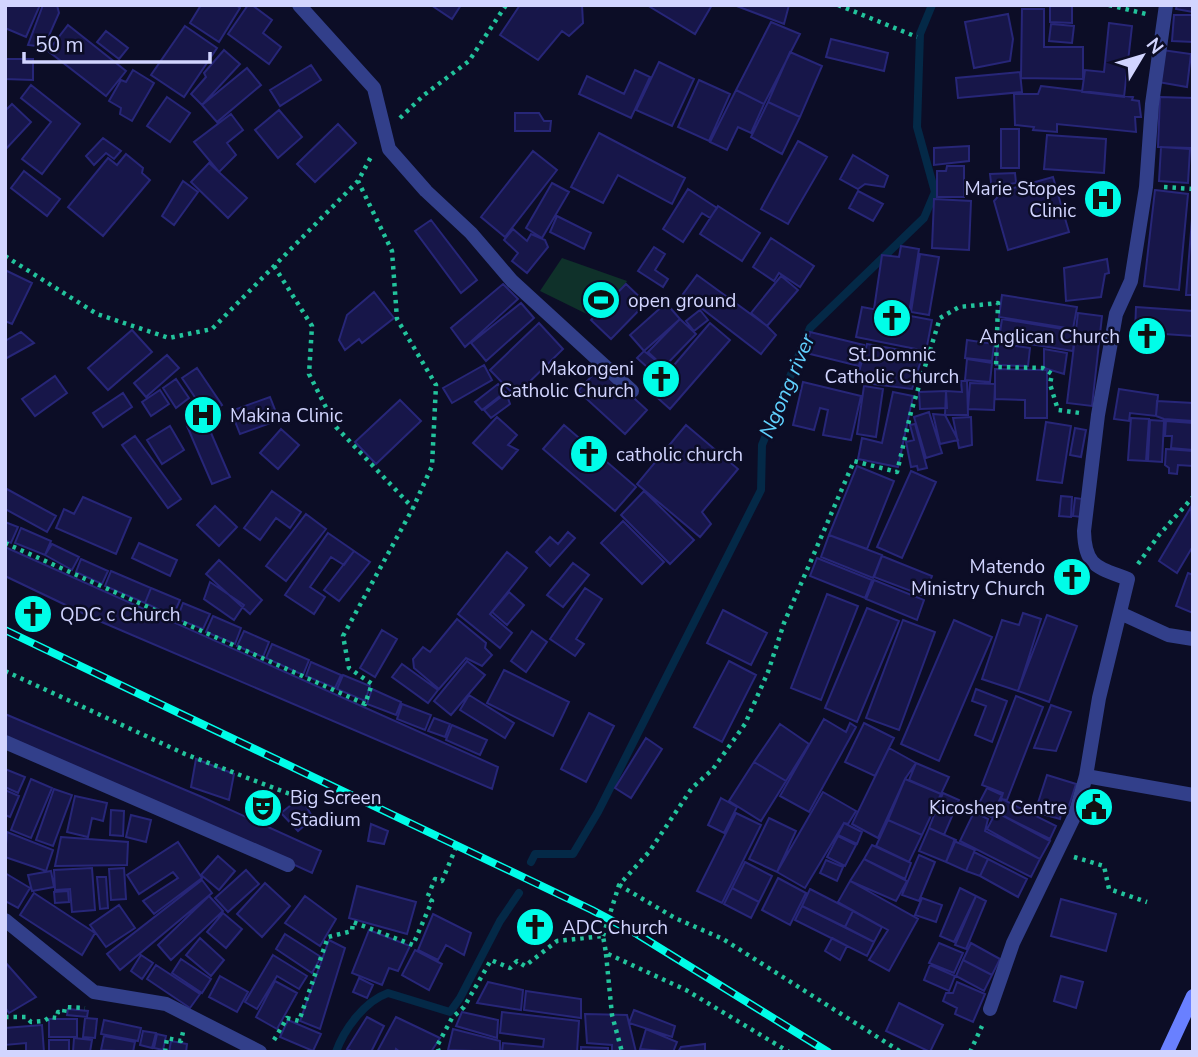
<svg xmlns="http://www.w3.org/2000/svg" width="1198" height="1057" viewBox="0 0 1198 1057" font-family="'Nunito Sans',sans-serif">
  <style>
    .green { fill: #0f312a }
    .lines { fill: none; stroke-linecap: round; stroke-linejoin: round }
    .stream { stroke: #042947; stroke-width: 8 }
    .building { fill: #171649; stroke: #272678; stroke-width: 2 }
    .path { stroke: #22c39c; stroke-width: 4.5; stroke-dasharray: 3.5 5; stroke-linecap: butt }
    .minor { stroke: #323f8a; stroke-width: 14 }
    .secondary { stroke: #6980ff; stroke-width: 14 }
    .rail-casing { stroke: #00fde8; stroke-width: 8 }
    .rail { stroke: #0c0d26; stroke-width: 5; stroke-dasharray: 16; stroke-linecap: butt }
    .labels { text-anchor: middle; stroke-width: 5; stroke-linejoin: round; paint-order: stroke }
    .poi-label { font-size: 19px; fill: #d2d5ff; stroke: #0c0d26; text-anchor: start }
    .water-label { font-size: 21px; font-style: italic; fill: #60d2ff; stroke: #0c0d26 }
  </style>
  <rect width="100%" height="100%" fill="#0c0d26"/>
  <!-- green -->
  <path class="green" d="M 562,258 L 627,281 L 601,321 L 540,291 Z"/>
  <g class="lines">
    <!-- stream -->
    <path class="stream" d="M 531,862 L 535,854 L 573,854 L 598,812 L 761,490 L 762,445 L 810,328 L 924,218 L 935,192 L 917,127 L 920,34 L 932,5
      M 336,1052 C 344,1029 365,1001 388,993 L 450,1012 L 460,998 L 500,921 L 519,893"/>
  </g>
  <!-- building -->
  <path class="building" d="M 5,5 L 40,5 L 26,37 L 5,28 Z
    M 43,5 L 57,5 L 59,13 L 44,47 L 28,45 Z
    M 201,5 L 236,5 L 240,8 L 219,42 L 190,23 Z
    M 248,5 L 252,5 L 272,20 L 263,33 L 281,47 L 269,64 L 228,34 Z
    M 431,5 L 461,5 L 452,19 Z
    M 520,5 L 582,5 L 583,23 L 569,36 L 562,31 L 538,60 L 500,35 Z
    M 647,5 L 712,5 L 695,34 Z
    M 734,5 L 789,5 L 784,24 Z
    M 1050,5 L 1072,5 L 1072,23 L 1050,22 Z
    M 1177,5 L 1193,5 L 1193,12 L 1176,9 Z
    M 1022,9 L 1044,9 L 1044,47 L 1083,47 L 1083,79 L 1021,78 Z
    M 1008,14 L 1013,39 L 1010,61 L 974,68 L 965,22 Z
    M 1174,15 L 1193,15 L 1193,42 L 1172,41 Z
    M 771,22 L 800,34 L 764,104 L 736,90 Z
    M 1109,23 L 1132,26 L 1124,97 L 1082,92 L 1085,70 L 1104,72 Z
    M 1051,24 L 1074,26 L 1072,43 L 1049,41 Z
    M 68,25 L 126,71 L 106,96 L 48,51 Z
    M 185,26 L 217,48 L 184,97 L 151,75 Z
    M 106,31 L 128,48 L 119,59 L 97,42 Z
    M 831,39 L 888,53 L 884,71 L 826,57 Z
    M 224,50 L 240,64 L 202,105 L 191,94 L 206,77 L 204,73 Z
    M 1162,50 L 1191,54 L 1187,87 L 1158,82 Z
    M 790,52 L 822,66 L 800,117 L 768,102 Z
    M 5,59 L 33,59 L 33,80 L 5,79 Z
    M 659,62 L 694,79 L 672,126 L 636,110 Z
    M 311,65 L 321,80 L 280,106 L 270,90 Z
    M 247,68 L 261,85 L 217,122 L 202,105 Z
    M 133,70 L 154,83 L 132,121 L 120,114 L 121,108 L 109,101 L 121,80 L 126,82 Z
    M 635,70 L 650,77 L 631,118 L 579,94 L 587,76 L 624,94 Z
    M 1020,72 L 1022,92 L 958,98 L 956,78 Z
    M 699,80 L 730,94 L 709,141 L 678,127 Z
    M 31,85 L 80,124 L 42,174 L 22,159 L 51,122 L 21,98 Z
    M 1041,86 L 1133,97 L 1132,100 L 1139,101 L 1141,117 L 1135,117 L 1136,132 L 1057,124 L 1057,132 L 1033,130 L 1034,127 L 1015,125 L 1014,94 L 1038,94 Z
    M 736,90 L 764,104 L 751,133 L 738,127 L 727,150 L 710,142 Z
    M 167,97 L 190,113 L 170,142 L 147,126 Z
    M 1160,97 L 1193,98 L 1192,148 L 1158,147 Z
    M 768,102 L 800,117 L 782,154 L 751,137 Z
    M 12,104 L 31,122 L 5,150 L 5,111 Z
    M 279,110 L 302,137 L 278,158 L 255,130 Z
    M 515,113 L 539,113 L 544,121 L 551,121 L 550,131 L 515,131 Z
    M 231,114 L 243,130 L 227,143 L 236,155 L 219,172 L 194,142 Z
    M 338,124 L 356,143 L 315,182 L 297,164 Z
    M 1001,129 L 1019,129 L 1019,168 L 1001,168 Z
    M 599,133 L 685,178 L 672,204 L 618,175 L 603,203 L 571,187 Z
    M 1047,135 L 1106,139 L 1104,173 L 1044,169 Z
    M 103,138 L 121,151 L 114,159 L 106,153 L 94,165 L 86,156 Z
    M 798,141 L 827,157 L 788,224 L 761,209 Z
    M 969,146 L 969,161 L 934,165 L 934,148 Z
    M 1161,147 L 1190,149 L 1188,183 L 1159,181 Z
    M 533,151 L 557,170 L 505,237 L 481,217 Z
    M 126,154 L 143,168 L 142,173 L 150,180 L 103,236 L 68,207 L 108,158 L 117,165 Z
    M 853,155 L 888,176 L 884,187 L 865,184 L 858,189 L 840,179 Z
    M 209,163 L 247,198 L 228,218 L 191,182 Z
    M 947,166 L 964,166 L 964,197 L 937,197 L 937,171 L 946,171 Z
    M 24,171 L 60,199 L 47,216 L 11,188 Z
    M 1015,173 L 1016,183 L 1003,185 L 992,191 L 990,174 Z
    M 1053,177 L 1069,232 L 1008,250 L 994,201 L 1003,191 Z
    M 183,181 L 198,192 L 174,225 L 162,216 Z
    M 552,183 L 569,192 L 542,238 L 526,228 Z
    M 688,189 L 717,208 L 710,218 L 702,213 L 683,242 L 663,229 Z
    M 1155,190 L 1188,194 L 1179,290 L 1144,286 Z
    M 858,191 L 883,204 L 873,221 L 849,208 Z
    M 934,199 L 971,201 L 969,250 L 932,248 Z
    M 718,206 L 760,233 L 742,261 L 700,234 Z
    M 1193,206 L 1193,295 L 1186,295 Z
    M 557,216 L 591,233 L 584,249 L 550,232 Z
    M 431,220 L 477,280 L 461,293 L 415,231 Z
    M 513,229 L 527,241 L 531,234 L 545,240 L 548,247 L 527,273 L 512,261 L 518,253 L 504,240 Z
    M 771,238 L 814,266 L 800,287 L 779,273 L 774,281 L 753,267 Z
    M 901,246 L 919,249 L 909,314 L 874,309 L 882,255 L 899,257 Z
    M 654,247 L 665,254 L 655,270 L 668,279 L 663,287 L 638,271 Z
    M 920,254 L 939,257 L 929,315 L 911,312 Z
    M 1107,259 L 1109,273 L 1105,274 L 1101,297 L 1066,301 L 1064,268 Z
    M 5,270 L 32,283 L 12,324 L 5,321 Z
    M 697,275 L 767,326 L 776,335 L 761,354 L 683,294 Z
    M 781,276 L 798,290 L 767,326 L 751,313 Z
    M 503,284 L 518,299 L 465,347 L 451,328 Z
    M 626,284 L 646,303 L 611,339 L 591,320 Z
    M 374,292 L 394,318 L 362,343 L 359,339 L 345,350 L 339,340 L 347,315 Z
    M 1002,295 L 1077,307 L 1073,329 L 999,317 Z
    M 521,303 L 534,318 L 486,361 L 471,343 Z
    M 666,303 L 680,319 L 644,351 L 630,335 Z
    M 862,307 L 932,320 L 926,351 L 856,337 Z
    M 1136,307 L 1193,311 L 1193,336 L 1135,332 Z
    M 700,310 L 708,320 L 694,331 L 686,321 Z
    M 1078,313 L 1102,316 L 1092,406 L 1067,403 Z
    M 680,319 L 696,334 L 664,367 L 648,352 Z
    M 1002,319 L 1075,331 L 1073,351 L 999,339 Z
    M 539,323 L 563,349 L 515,396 L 490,370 Z
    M 710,323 L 730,340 L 670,409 L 651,392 Z
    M 132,330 L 152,352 L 108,390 L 88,368 Z
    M 21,332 L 34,343 L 5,359 L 5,341 Z
    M 810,332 L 864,345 L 859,366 L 806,353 Z
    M 967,340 L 994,344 L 992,361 L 965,358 Z
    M 997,343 L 1030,348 L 1028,366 L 996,365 Z
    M 867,344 L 923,354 L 912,389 L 856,382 Z
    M 1044,349 L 1067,353 L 1064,374 L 1044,368 Z
    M 644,351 L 664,367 L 656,375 L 637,358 Z
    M 167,355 L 179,368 L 146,397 L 134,383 Z
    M 967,359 L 992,363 L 990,382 L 965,380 Z
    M 484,365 L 492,380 L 452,403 L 443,388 Z
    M 600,367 L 647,410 L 625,434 L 578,391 Z
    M 197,368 L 222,405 L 207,415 L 182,378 Z
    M 995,369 L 1047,370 L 1047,418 L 1025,418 L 1025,400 L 995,399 Z
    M 55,376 L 67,393 L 35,416 L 22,399 Z
    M 176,379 L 189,398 L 176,408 L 163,388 Z
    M 961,381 L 967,381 L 968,415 L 945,415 L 946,391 L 962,392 Z
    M 803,382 L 861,396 L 851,440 L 823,435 L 828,410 L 820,408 L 814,430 L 793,425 Z
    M 970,383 L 995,384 L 994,410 L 968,409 Z
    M 498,384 L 505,392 L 482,410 L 475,402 Z
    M 864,386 L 883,389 L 876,437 L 857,434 Z
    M 1119,389 L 1158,395 L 1156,416 L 1130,413 L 1129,421 L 1114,419 Z
    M 160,390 L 169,404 L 151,416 L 142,402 Z
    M 946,391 L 947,408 L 920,409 L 919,392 Z
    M 893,392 L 913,396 L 898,467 L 858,459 L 862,438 L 882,443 Z
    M 123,393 L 132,407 L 103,427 L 93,413 Z
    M 506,393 L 510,404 L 491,418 L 484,410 Z
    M 270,397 L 279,420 L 240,434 L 231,411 Z
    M 400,400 L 421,421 L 376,464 L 355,442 Z
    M 1157,401 L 1193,403 L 1193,421 L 1164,419 L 1156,416 Z
    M 929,412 L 942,453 L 926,458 L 914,417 Z
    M 933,414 L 945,415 L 958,440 L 940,444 Z
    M 497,417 L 517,435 L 508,445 L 518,450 L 502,469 L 473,443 Z
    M 971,417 L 972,445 L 959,448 L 953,418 Z
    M 1131,418 L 1149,419 L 1146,461 L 1128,460 Z
    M 205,419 L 230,477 L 212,484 L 187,426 Z
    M 1150,420 L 1164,421 L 1162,462 L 1148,461 Z
    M 1166,421 L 1193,423 L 1193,450 L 1171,448 L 1172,436 L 1165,436 Z
    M 1046,422 L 1071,426 L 1062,483 L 1037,480 Z
    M 915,424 L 927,468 L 918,470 L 917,466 L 911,467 L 906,442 L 914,440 L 910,425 Z
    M 564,425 L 636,487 L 615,511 L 543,449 Z
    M 686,425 L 738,469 L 702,512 L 711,524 L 700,537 L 637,484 Z
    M 170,426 L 184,450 L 162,464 L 147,440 Z
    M 1075,428 L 1086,430 L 1081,457 L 1070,455 Z
    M 281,429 L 299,445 L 278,469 L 260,453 Z
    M 135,436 L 181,499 L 168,508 L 122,445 Z
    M 1166,449 L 1193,451 L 1193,466 L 1178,465 L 1177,474 L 1169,473 L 1169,468 L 1165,465 Z
    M 857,466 L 894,481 L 867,549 L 829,535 Z
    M 911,471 L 936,482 L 902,558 L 877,547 Z
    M 5,488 L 56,516 L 47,532 L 5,509 Z
    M 272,491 L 301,512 L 290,528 L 276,518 L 260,540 L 244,528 Z
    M 644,491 L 694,540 L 670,564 L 621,515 Z
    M 1061,496 L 1072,497 L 1071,517 L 1059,516 Z
    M 83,497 L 131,518 L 116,554 L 56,528 L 64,509 L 74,514 Z
    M 1075,498 L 1083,499 L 1081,517 L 1073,516 Z
    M 215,506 L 237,527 L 219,546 L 197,525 Z
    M 1191,507 L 1193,546 L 1177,573 L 1159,561 Z
    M 306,514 L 326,529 L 286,581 L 266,566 Z
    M 623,521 L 664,562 L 642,584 L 601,543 Z
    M 5,522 L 18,527 L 11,543 L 5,540 Z
    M 21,528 L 51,541 L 45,555 L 15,543 Z
    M 568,532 L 575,538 L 550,566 L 536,552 L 550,537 L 558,544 Z
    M 328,533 L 354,551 L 344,565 L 331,557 L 310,587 L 325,597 L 314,614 L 285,595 Z
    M 829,535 L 882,555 L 873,578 L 821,557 Z
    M 139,543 L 177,560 L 170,576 L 132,558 Z
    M 52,544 L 79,557 L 72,570 L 45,555 Z
    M 5,547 L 498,767 L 492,789 L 97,620 L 5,576 Z
    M 354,551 L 370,562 L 339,601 L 324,590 Z
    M 507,552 L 527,568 L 490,614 L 512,633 L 500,648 L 458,614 Z
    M 882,556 L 932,576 L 924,596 L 874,577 Z
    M 817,558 L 872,580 L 865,598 L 810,576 Z
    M 81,559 L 108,571 L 102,584 L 76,572 Z
    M 219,560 L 262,600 L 250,614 L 206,574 Z
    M 573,563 L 589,575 L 563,607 L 547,595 Z
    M 111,571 L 151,588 L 145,603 L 105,586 Z
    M 1188,573 L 1193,575 L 1193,613 L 1176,606 Z
    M 874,580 L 924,600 L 917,620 L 866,599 Z
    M 210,582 L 244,605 L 234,620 L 204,599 Z
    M 151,588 L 180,600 L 173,616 L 145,603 Z
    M 585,588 L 602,599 L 576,639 L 584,644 L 575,656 L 550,639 Z
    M 509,592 L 524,605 L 507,625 L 492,612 Z
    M 827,594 L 858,606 L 821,700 L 791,688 Z
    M 183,603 L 210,614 L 203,629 L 177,619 Z
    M 867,608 L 899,621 L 857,722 L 825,708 Z
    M 723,610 L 767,633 L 751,665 L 707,643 Z
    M 1023,613 L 1041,619 L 1018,691 L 982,679 L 1002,620 L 1019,625 Z
    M 1047,615 L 1077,626 L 1049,702 L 1018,691 Z
    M 213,616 L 241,628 L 235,644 L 206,632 Z
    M 457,619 L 486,643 L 485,648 L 492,655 L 482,666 L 466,658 L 439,689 L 414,668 L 413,659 L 423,647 L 430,652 Z
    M 903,620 L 935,632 L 899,730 L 866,718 Z
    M 954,620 L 992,637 L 939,761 L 901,744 Z
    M 382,630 L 397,639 L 375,677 L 360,668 Z
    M 244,631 L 269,642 L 263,657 L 237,646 Z
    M 532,631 L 547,642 L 526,672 L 511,661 Z
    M 272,644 L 309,660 L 303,675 L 266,658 Z
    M 467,661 L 485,675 L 451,715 L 434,701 Z
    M 729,661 L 756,675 L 722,742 L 694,727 Z
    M 311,662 L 341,675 L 335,688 L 306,676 Z
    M 402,664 L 438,690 L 428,703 L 392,677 Z
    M 504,670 L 569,702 L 553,736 L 487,703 Z
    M 343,675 L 370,686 L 365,701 L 337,689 Z
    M 372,689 L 401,702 L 396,715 L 367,704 Z
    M 976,689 L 1007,701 L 992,742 L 975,735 L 986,706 L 972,701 Z
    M 469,695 L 514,723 L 505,738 L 460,710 Z
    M 1016,696 L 1043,707 L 1007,800 L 1001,799 L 1003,793 L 982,785 Z
    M 402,704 L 431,715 L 425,730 L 397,719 Z
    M 1051,705 L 1071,712 L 1056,751 L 1034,748 Z
    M 589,713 L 614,726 L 586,782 L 561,769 Z
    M 5,714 L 202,797 L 321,851 L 312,873 L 190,817 L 5,739 Z
    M 434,718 L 450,724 L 445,737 L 428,731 Z
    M 824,719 L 846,732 L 850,723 L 856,727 L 809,812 L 780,796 Z
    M 864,723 L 894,738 L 875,776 L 845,762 Z
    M 780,724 L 809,744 L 786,781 L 754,762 Z
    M 452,725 L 487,740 L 480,755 L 446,740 Z
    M 646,738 L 662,749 L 631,798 L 615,788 Z
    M 889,748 L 916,763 L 905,779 L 878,838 L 852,824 Z
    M 196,759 L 234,774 L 229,800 L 191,787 Z
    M 754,762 L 786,781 L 761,821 L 729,801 Z
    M 916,763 L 949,777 L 941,794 L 909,780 Z
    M 5,769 L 25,777 L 18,793 L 5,787 Z
    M 1047,775 L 1076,784 L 1067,812 L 1062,810 L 1060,819 L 1035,812 Z
    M 31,779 L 52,788 L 31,838 L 11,830 Z
    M 905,779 L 941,794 L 922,835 L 888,820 Z
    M 987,788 L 1002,795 L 991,817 L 976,809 Z
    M 54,789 L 72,795 L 53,846 L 36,840 Z
    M 5,790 L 19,796 L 10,817 L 5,815 Z
    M 823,792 L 856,811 L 848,824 L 844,823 L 805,888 L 777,872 Z
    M 943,793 L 959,800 L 944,835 L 929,828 Z
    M 75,796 L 107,803 L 103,821 L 92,818 L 88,837 L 67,832 Z
    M 301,797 L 313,818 L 298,831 L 281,813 Z
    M 721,798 L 737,807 L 724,833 L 708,825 Z
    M 1002,799 L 1056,826 L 1050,839 L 996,812 Z
    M 111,810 L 124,811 L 123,836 L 110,835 Z
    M 974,812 L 988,819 L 985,831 L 1040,859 L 1031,877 L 960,841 Z
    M 996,812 L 1050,841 L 1040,859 L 987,829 Z
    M 736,813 L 761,825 L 722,903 L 697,891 Z
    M 131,815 L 151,820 L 146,842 L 126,837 Z
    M 769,818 L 796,831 L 777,872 L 749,859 Z
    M 888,820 L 922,835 L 909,862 L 876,846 Z
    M 844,823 L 862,832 L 857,844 L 838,835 Z
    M 371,824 L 388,831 L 384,844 L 368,841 Z
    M 929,828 L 956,840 L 946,862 L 919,851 Z
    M 7,832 L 53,850 L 46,871 L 5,857 Z
    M 838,836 L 856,845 L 845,866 L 827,857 Z
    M 61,837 L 128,842 L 127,865 L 55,866 Z
    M 954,841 L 975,850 L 966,871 L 946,862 Z
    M 178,842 L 202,878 L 154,914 L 143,901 L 178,878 L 173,872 L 139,894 L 127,875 Z
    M 872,845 L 911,863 L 905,879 L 864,859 Z
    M 974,852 L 988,859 L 980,876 L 966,871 Z
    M 919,855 L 935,862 L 919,901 L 902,895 Z
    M 218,856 L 235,871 L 219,890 L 201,875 Z
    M 864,859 L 907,881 L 896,901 L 850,881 Z
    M 988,859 L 1027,879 L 1018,897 L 980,876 Z
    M 826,860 L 843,867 L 837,881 L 820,873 Z
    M 745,862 L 772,876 L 759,902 L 732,888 Z
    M 92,868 L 95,910 L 72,912 L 70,889 L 55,890 L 54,870 Z
    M 124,868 L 126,899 L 111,900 L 109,869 Z
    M 246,870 L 259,884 L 228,912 L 215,898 Z
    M 51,871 L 54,887 L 32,891 L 28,875 Z
    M 5,873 L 30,888 L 18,908 L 5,901 Z
    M 97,877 L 106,877 L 108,908 L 100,909 Z
    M 778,878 L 806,893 L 790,925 L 762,910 Z
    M 202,880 L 212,893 L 120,970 L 107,954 Z
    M 850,881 L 918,919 L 889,971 L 869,960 L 888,930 L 838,902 Z
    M 265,883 L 290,906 L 262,937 L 237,914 Z
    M 357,886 L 416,902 L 407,934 L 349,918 Z
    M 732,888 L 759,902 L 751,918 L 724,904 Z
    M 960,888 L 976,896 L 954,942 L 940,936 Z
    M 810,889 L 853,911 L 845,927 L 802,906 Z
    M 68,891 L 69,902 L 55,903 L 54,892 Z
    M 34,893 L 95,933 L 82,955 L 20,915 Z
    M 209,896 L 223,911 L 171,960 L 158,945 Z
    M 305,896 L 336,919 L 320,946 L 285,923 Z
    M 976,896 L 986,901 L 966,949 L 955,945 Z
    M 922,898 L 942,905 L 936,922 L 915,915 Z
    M 1061,899 L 1116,914 L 1106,951 L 1051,936 Z
    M 119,905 L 135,928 L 106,947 L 90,925 Z
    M 802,906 L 874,942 L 867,956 L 795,920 Z
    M 853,911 L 882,927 L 874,942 L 845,927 Z
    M 223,913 L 242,929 L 226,948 L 207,932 Z
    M 433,914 L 471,933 L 464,955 L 446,945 L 438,960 L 418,950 Z
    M 369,930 L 410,946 L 398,971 L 389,968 L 382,985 L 352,973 Z
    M 285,934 L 321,957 L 312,973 L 276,949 Z
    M 200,938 L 224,960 L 211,976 L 186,955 Z
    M 832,938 L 847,946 L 840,960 L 825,951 Z
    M 329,940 L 345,948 L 320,1029 L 300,1021 Z
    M 939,943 L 963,953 L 954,973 L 929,963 Z
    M 971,943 L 1000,959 L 992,975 L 963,960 Z
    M 415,950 L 442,964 L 429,990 L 402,975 Z
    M 141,955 L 153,963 L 142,979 L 131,971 Z
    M 273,955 L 307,976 L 299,989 L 277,976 L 257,1009 L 245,1002 Z
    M 181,959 L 211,979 L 202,993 L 172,973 Z
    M 963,960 L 992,975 L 984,991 L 956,976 Z
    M 5,962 L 36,997 L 9,1013 L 5,1007 Z
    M 156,965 L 200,994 L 190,1008 L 147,979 Z
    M 930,965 L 955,976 L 949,991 L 924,980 Z
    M 220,976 L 248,992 L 237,1012 L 209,997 Z
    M 1061,976 L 1083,982 L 1076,1008 L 1054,1001 Z
    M 359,978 L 373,985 L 367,998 L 353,992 Z
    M 275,981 L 297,993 L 277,1029 L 256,1017 Z
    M 488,982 L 523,990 L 521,1010 L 477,1003 Z
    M 957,982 L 985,994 L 973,1022 L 955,1014 L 957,1008 L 943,1001 L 946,993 L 953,993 Z
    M 526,991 L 581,999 L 581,1018 L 524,1010 Z
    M 899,1003 L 943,1025 L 930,1052 L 886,1031 Z
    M 68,1009 L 88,1011 L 87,1017 L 67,1015 Z
    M 634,1010 L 675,1026 L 672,1037 L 629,1023 Z
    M 462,1012 L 498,1020 L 497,1038 L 456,1026 Z
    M 502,1012 L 579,1021 L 577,1052 L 502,1052 L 503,1043 L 543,1047 L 544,1039 L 500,1033 Z
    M 585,1014 L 627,1015 L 636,1052 L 612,1052 L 612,1045 L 587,1043 Z
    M 367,1017 L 384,1026 L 371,1052 L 353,1052 L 347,1049 Z
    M 396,1017 L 440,1038 L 431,1052 L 400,1052 L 396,1049 L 395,1052 L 377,1052 Z
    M 85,1018 L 97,1019 L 95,1038 L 83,1037 Z
    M 49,1019 L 77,1019 L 77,1037 L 49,1037 Z
    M 104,1020 L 141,1028 L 138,1041 L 101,1034 Z
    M 288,1020 L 321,1034 L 313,1051 L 280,1037 Z
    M 42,1025 L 44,1052 L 26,1052 L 26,1043 L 5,1045 L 5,1028 Z
    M 453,1029 L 500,1041 L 500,1052 L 448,1050 Z
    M 646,1029 L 677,1042 L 673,1052 L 640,1049 Z
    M 143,1031 L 156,1033 L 152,1048 L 140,1045 Z
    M 157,1034 L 166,1036 L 163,1050 L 154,1048 Z
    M 104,1036 L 135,1042 L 133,1052 L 101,1050 Z
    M 74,1038 L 92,1040 L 90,1052 L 73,1052 Z
    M 49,1040 L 69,1040 L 69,1052 L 49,1052 Z
    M 171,1041 L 187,1044 L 186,1052 L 169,1052 Z
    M 705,1044 L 705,1052 L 678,1052 L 681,1047 Z
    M 581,1047 L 608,1048 L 608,1052 L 581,1052 Z"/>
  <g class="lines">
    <!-- path -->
    <path class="path" d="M 838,5 L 917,37
      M 1109,5 L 1146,14
      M 400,118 L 424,95 L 469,61 L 506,5
      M 1164,187 L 1193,189
      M 5,256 L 97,314 L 169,338 L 212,329 L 358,181 L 372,155
      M 274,266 L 312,326 L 309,374 L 336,427 L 413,508
      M 5,543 L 365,704 L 372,684 L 349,668 L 343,636 L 413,508 L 432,466 L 436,385 L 397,319 L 392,251 L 358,181
      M 1138,564 L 1159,535 L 1193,497
      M 5,671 L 185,754 L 295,796
      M 1074,857 L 1104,866 L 1109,889 L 1147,902
      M 619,885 L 675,918 L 723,939 L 901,1052
      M 603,936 L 619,885 L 649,852 L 692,788 L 713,769 L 745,724 L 768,672 L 784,623 L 854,461 L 897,472 L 911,412 L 940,318 L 959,307 L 998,303 L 996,367 L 1043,368 L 1052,374 L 1050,384 L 1058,410 L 1080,413
      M 606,954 L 612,1015 L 622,1052
      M 5,1017 L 26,1017 L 31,1022 L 44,1021 L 50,1017 L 57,1018 L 58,1012 L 64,1013 L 65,1007 L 85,1008
      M 274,1040 L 287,1018 L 299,1021 L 328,937 L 352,931 L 353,922 L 413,945 L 432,901 L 427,898 L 435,879 L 442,881 L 457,845
      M 165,1052 L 167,1038 L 181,1041 L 183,1032
      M 439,1052 L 437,1046 L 452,1018 L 464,1007 L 491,960 L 510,968 L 517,961 L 525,966 L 557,941 L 603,936 L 606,953 L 686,990 L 789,1052
      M 970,1052 L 982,1026"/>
    <!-- minor -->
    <path class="minor" d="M 299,5 L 374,88 L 389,149 L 426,191 L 471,233 L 512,281 L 632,391
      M 1120,613 L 1168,635 L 1193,639
      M 5,742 L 288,865
      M 1086,776 L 1193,795
      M 5,920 L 94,992 L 166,1004 L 260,1052
      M 990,1009 L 1013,943 L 1075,815 L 1086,776 L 1099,698 L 1128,579 C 1097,567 1085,567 1084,531 L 1098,415 L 1116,314 L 1131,281 L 1146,187 L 1152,104 L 1166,5"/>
    <!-- secondary -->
    <path class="secondary" d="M 1167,1052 L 1193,996"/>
    <defs>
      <path id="rail" d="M 5,630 L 592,910 L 637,934 L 828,1052"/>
    </defs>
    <!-- rail casing -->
    <use href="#rail" class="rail-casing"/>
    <!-- rail -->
    <use href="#rail" class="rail"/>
  </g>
  <!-- icons -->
  <defs>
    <symbol id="hospital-disc" viewBox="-11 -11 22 22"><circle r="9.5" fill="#00fde8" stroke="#0c0d26"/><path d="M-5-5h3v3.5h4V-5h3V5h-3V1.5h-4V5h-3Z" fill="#111"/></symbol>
    <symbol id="stadium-disc" viewBox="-11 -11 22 22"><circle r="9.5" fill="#00fde8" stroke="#0c0d26"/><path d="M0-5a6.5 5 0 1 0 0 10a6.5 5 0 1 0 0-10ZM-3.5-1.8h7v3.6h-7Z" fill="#111"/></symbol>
    <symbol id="church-disc" viewBox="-11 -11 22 22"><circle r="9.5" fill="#00fde8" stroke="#0c0d26"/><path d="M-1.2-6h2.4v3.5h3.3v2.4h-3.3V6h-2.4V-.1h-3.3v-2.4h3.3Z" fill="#111"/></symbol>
    <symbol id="civic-disc" viewBox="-11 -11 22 22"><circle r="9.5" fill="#00fde8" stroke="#0c0d26"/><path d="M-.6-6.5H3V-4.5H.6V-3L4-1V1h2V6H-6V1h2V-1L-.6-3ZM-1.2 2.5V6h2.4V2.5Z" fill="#111"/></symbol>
    <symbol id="theatre-disc" viewBox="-11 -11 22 22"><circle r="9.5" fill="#00fde8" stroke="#0c0d26"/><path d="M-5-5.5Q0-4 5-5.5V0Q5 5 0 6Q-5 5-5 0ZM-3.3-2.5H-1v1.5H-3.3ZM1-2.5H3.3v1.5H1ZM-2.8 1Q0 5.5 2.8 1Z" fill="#111"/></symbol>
  </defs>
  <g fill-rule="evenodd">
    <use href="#hospital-disc" x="1081" y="177" width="44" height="44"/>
    <use href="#stadium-disc" x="579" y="278" width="44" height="44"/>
    <use href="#church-disc" x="870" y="296" width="44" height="44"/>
    <use href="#church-disc" x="1125" y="314" width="44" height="44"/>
    <use href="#church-disc" x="639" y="357" width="44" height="44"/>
    <use href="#hospital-disc" x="181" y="393" width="44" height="44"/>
    <use href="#church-disc" x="567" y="432" width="44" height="44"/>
    <use href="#church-disc" x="1050" y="555" width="44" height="44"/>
    <use href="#church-disc" x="11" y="592" width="44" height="44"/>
    <use href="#civic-disc" x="1072" y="785" width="44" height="44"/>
    <use href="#theatre-disc" x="241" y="786" width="44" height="44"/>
    <use href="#church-disc" x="513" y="905" width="44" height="44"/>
  </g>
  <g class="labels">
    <!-- poi labels -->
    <g class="poi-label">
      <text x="1076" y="195" text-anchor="end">Marie Stopes<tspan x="1076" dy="22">Clinic</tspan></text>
      <text x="628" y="307">open ground</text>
      <text x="1120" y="343" text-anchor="end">Anglican Church</text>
      <text x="892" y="361" text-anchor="middle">St.Domnic<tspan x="892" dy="22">Catholic Church</tspan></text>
      <text x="634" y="375" text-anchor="end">Makongeni<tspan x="634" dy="22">Catholic Church</tspan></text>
      <text x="230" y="422">Makina Clinic</text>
      <text x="616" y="461">catholic church</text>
      <text x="1045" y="573" text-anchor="end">Matendo<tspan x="1045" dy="22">Ministry Church</tspan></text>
      <text x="60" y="621">QDC c Church</text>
      <text x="290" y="804">Big Screen<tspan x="290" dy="22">Stadium</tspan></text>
      <text x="1067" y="814" text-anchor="end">Kicoshep Centre</text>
      <text x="562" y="934">ADC Church</text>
    </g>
    <!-- water labels -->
    <g class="water-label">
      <text transform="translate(787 386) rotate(-67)" y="7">Ngong river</text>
    </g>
  </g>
  <!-- border -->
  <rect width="1198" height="1057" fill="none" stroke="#d2d5ff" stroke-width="14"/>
  <!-- north arrow -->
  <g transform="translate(1142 56) rotate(52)" stroke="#0c0d26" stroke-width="5" paint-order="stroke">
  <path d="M0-5L12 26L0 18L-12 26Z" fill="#d2d5ff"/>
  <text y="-10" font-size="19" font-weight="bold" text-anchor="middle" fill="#d2d5ff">N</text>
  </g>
  <!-- scale -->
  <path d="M24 52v10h186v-10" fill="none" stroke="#d2d5ff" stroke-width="3.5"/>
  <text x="35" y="52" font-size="21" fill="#d2d5ff" stroke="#0c0d26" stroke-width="5" paint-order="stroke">50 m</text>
</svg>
